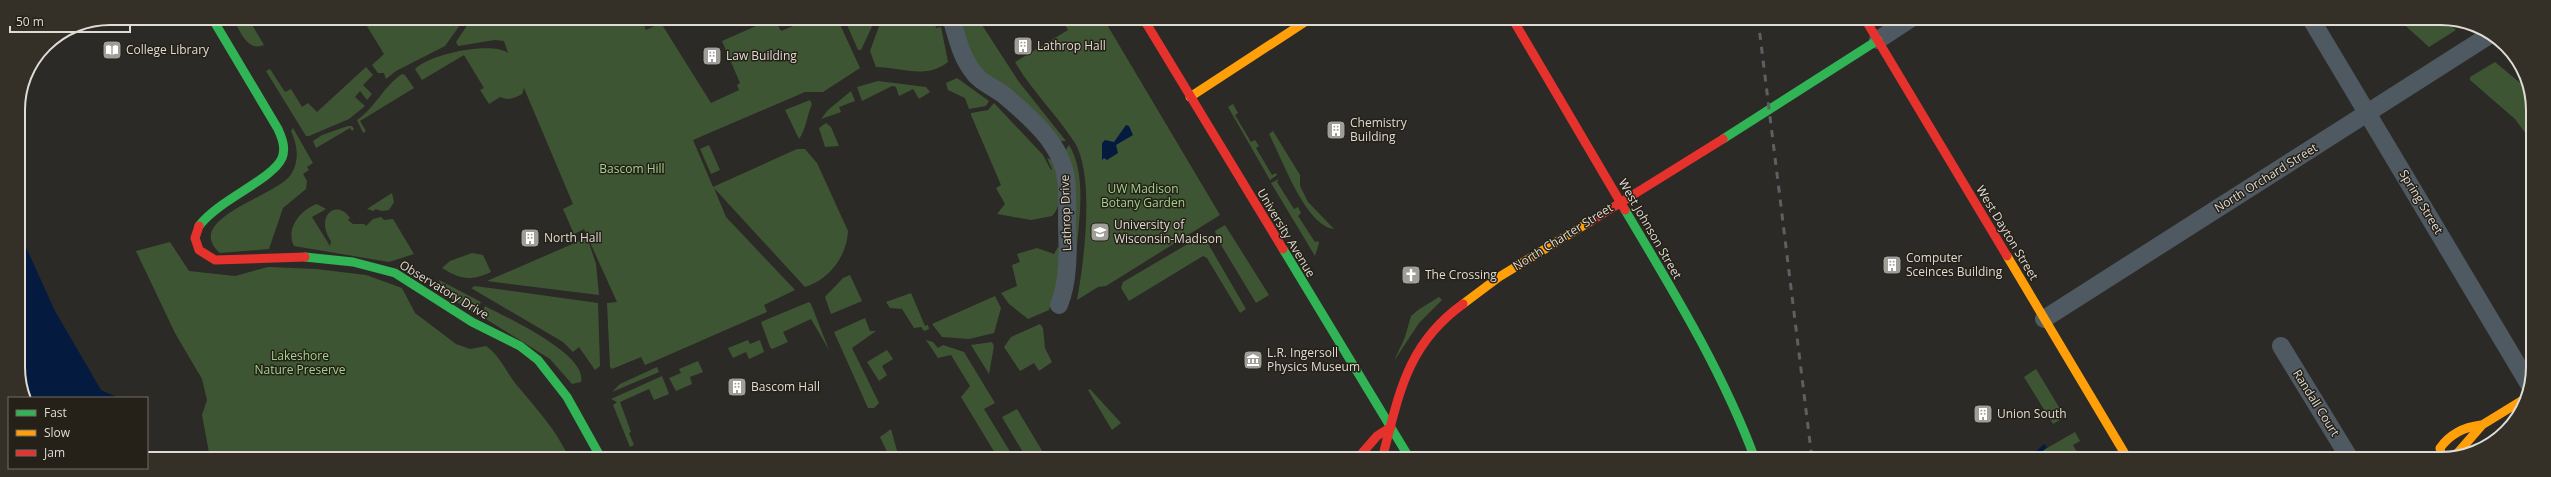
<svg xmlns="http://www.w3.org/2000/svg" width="2551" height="477" viewBox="0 0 2551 477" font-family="'Open Sans',sans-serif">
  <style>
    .green { fill: #3e5533 }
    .water { fill: #041b3f }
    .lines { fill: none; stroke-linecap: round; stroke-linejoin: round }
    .street { stroke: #4f5962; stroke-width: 18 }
    .fast { stroke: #30b455; stroke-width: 9 }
    .slow { stroke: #ff9f0a; stroke-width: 9 }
    .jam { stroke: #e5322d; stroke-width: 9 }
    .rail { stroke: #5c6062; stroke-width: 3; stroke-dasharray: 7 7; stroke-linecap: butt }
    .labels { text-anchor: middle; stroke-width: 3; stroke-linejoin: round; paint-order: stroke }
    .poi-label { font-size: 12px; fill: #dfdcd6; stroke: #262118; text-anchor: start }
    .park-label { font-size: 12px; fill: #a1d48a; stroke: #262118 }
    .street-label { font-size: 12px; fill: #dfdcd6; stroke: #262118 }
    .rim { fill: none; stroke: #dfdcd6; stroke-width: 2 }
  </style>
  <rect width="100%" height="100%" fill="#2c2a26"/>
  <!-- green -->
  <path class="green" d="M 233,18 L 248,18 L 264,45 C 247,52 240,31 233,18 Z
    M 362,18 L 465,18 L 445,46 L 396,71 L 386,79 L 384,73 L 378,73 L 372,65 L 384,54 Z
    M 472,18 L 641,18 L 646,30 L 661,23 L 711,103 L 739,90 L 737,85 L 740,83 L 722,41 L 774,18 L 781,31 L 813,18 L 837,18 L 860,68 L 823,92 L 805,92 L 693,140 L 713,187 L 797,149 L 805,149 L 817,163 L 848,231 C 847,256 829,280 805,287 L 714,188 L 726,217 L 795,290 L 764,305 L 767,312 L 657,360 L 645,365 L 641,357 L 612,369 L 610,367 L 607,303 L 617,302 L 584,229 L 574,234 L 563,209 L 573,204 L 524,88 L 522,94 C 514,98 509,101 500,97 L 489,104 L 480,90 L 484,88 L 464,55 L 422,80 L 415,69 C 430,54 491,41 508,53 L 504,41 L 495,40 L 458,46 L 456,42 Z
    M 844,18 L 876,18 L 861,50 L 858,50 Z
    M 882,18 L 888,18 L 884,21 L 887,25 L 891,22 L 889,18 L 933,18 L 936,28 L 941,27 L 948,62 C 925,80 901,67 876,67 L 870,51 Z
    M 960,18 L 977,18 L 980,22 L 1019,82 L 1066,141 L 1058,141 L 981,70 L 969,51 Z
    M 1061,18 L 1103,18 L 1220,215 L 1106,286 L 1098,287 L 1077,300 C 1084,262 1095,177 1075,143 C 1057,115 1032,91 1015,62 L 1068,30 Z
    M 2398,19 L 2442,19 L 2456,30 L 2429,47 Z
    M 2495,62 L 2531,92 L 2531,133 L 2526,134 L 2515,119 L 2470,80 L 2470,77 Z
    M 366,67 L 373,75 L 363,85 L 372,94 L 367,100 L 360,91 L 355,97 L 365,106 L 349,119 L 309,136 L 306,136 L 266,71 L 270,69 L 285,92 L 291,89 L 302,107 L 308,103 L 317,112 Z
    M 402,74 L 405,75 L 414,88 L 360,121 L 366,131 L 363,133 L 357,120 C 375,108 383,87 402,74 Z
    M 957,78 L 989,101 L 986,106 L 969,109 L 965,98 L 948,90 L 946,83 Z
    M 878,81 L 926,87 L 930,92 L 919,99 L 913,89 L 899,96 L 896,87 L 892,86 L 862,101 L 857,87 Z
    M 851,91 L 855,101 L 839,107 L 841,112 L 821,119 L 828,110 Z
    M 810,100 L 812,104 C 807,115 806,130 799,139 L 785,110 Z
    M 994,103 L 1043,155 L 1051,170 L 1052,169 L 1047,158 L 1052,160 C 1058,176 1066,202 1052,216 L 1031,220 L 997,214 L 1005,204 L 996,188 L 1001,185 L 971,115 L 971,113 L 988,110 Z
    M 1233,104 L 1238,113 L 1235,115 L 1251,142 L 1255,140 L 1259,146 L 1256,148 L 1272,175 L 1276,173 L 1277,175 L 1270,180 L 1228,107 Z
    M 826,123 L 831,127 L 839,146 L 825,147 L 819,128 Z
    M 348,126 L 352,126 L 354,129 L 352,131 L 350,128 L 316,148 L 313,141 L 322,135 Z
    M 293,128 L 313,163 L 307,167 L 309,170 L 303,174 L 307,181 L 306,189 L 283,208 L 269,249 L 220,253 C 182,220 272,197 289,177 C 300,163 298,146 291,131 Z
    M 1273,131 L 1300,175 L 1300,186 L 1308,202 L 1334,229 C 1305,225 1282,158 1269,134 Z
    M 709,145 L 720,170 L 711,174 L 700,149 Z
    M 1069,145 C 1088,176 1078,223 1076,259 L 1065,151 Z
    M 1279,179 L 1277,182 L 1294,209 L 1298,207 L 1301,213 L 1298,216 L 1315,242 L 1318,241 L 1319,243 L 1315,256 L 1271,183 Z
    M 392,193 L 394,202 L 389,210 L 382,211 L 375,209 L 374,211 L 367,209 Z
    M 317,204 L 326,209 L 312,217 L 330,246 L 331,241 C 314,216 337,198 350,218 L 348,220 L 353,224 L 364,224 L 366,226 L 373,219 L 381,217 L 384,220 L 393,219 L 414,254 L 389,262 L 294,246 C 285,229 301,209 317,204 Z
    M 1225,225 L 1269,295 L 1256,303 L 1218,240 L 1215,231 Z
    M 1203,235 L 1246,309 L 1240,313 L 1207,258 L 1203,256 L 1129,301 L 1121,288 L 1123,282 Z
    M 584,239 L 588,240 L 596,264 L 599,295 L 487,281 Z
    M 170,242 L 189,271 L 235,276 L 268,267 L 316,269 L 366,275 L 402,288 L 415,313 L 456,344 L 470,349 L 486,346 C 500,356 505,370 515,383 C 535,407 556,429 569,458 L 210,458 L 202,415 L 207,400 L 202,379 L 175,333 L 136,251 Z
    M 1058,247 C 1066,255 1053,299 1049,310 L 1028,319 L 1009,304 L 1001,293 L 1017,286 L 1012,265 L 1020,262 L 1017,254 L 1037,248 L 1054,254 Z
    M 472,253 L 483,255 L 491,272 C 471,281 461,280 442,268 L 450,261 Z
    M 850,275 L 862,301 L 831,314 L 825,297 L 843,278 Z
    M 439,280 L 481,302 L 475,314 L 443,293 Z
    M 475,286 L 598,303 L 600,366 L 595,370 L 579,347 L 573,352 L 563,342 L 471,288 Z
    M 911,293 L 925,326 L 928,325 L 929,329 L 924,331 L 921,327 L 914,328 L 902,309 L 890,308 L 886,302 Z
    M 995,296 L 1001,308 L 994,333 L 969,339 L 942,337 L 932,324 Z
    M 1439,297 L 1442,300 L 1419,323 L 1394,361 L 1405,337 L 1411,316 L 1418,310 Z
    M 809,302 L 811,304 L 829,350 L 811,319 L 783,332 L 788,342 L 772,349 L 770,347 L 761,322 Z
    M 485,306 C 505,317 588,354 581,382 L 572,384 L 550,359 L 481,316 Z
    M 865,318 L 870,331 L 876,331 L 852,348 L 879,403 L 874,408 L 868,408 L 834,332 Z
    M 1040,324 L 1043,328 L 1045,348 L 1052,362 L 1039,371 L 1034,363 L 1020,371 L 1004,347 L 1011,337 Z
    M 748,340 L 750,344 L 760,340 L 764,352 L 749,359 L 746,352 L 733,358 L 728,348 Z
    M 926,340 L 933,342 L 938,348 L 943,345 L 964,352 L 995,403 L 984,409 L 1014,458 L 998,458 L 961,397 L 970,386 L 951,355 L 938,358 Z
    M 992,342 L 994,346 L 989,374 L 971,345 Z
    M 887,350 L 893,359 L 882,366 L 887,375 L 879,381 L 867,362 Z
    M 698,361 L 703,372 L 690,377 L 692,384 L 676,391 L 669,378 L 681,373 L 679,369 Z
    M 657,367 L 659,372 L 612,392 L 620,384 Z
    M 2036,369 L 2065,417 L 2053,424 L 2024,377 Z
    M 662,376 L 669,394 L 654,400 L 649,389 L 620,402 L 631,432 L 629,433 L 634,445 L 630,447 L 613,405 L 617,402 L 611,399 Z
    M 1090,389 L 1121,423 L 1112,430 L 1088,390 Z
    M 1017,409 L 1047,459 L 1027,459 L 1002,417 Z
    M 891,429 L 899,458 L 890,458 L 880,437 Z
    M 2075,432 L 2080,441 L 2073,445 L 2081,459 L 2058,459 L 2051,451 L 2042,451 Z"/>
  <!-- water -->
  <path class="water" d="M 1126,125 L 1129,126 L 1133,135 L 1116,145 L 1118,153 L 1107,160 L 1104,158 L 1102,160 L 1102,143 L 1105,140 L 1114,142 Z
    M 19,232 L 55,311 L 101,390 L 119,398 L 27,398 L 20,385 Z
    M 2044,444 L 2047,447 L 2043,451 L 2051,451 L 2058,459 L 2028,459 Z"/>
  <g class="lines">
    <!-- street -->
    <path class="street" d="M 951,18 C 957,36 960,54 971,69 C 979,82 992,86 1004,95 C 1029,116 1062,144 1066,179 C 1068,194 1067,209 1067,224 C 1068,251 1069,280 1059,305
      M 2311,19 L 2530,386
      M 1878,40 L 1910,19
      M 2044,319 L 2488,36
      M 2281,346 L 2350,459"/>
    <!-- fast -->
    <path class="fast" d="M 1723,139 L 1878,40
      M 1625,210 C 1673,291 1722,370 1755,459
      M 199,226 C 218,200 272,180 282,158 C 286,148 282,138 278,129 L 212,18
      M 1283,249 L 1410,459
      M 305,257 L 353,262 L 395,273 L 472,322 L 520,346 L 538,360 L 567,397 L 601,458"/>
    <!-- slow -->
    <path class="slow" d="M 1190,97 L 1311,18
      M 2007,256 L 2128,459
      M 1463,304 L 1499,277 L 1591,221
      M 2455,456 L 2482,425 L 2526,398
      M 2442,459 L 2440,448 C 2450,434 2464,427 2481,425"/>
    <!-- jam -->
    <path class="jam" d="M 1143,18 L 1283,249
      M 1512,18 L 1625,210
      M 1865,19 L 2007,256
      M 1591,221 L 1723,139
      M 199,226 L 195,238 L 199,250 L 215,260 L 305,257
      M 1357,459 L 1377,436 L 1391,427
      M 1382,459 C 1399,395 1406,345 1463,304"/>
    <!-- rail -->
    <path class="rail" d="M 1758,19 L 1812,459"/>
  </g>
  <!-- icons -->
  <defs>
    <symbol id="building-square" viewBox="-11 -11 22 22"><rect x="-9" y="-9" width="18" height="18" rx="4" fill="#a09e98" stroke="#262118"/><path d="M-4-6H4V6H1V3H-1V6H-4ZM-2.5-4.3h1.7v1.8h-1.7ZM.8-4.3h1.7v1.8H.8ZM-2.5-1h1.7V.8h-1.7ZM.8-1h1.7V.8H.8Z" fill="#fff"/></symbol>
    <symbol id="library-square" viewBox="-11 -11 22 22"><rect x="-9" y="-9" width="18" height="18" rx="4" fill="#a09e98" stroke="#262118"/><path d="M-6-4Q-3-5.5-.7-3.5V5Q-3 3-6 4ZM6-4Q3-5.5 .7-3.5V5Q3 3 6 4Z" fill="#fff"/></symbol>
    <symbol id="university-square" viewBox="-11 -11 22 22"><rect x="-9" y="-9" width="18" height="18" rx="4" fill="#a09e98" stroke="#262118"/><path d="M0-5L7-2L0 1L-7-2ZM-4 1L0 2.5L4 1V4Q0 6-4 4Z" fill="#fff"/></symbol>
    <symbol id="church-square" viewBox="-11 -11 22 22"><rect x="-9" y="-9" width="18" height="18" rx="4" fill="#a09e98" stroke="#262118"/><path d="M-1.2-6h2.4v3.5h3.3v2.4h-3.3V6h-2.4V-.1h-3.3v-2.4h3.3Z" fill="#fff"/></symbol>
    <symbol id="museum-square" viewBox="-11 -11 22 22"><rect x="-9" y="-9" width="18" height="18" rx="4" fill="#a09e98" stroke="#262118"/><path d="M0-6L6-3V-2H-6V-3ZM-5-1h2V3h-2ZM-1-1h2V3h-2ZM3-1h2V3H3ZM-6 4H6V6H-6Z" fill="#fff"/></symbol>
  </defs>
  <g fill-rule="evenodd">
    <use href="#building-square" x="1012" y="35" width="22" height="22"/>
    <use href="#library-square" x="101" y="39" width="22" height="22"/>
    <use href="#building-square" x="701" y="45" width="22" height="22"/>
    <use href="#building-square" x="1325" y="119" width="22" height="22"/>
    <use href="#university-square" x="1089" y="221" width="22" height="22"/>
    <use href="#building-square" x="519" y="227" width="22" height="22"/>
    <use href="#building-square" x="1881" y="254" width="22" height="22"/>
    <use href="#church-square" x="1400" y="264" width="22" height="22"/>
    <use href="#museum-square" x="1242" y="349" width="22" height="22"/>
    <use href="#building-square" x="726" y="376" width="22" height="22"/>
    <use href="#building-square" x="1972" y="403" width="22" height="22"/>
  </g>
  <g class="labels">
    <!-- poi labels -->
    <g class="poi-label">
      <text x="1037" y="50">Lathrop Hall</text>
      <text x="126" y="54">College Library</text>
      <text x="726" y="60">Law Building</text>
      <text x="1350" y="127">Chemistry<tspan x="1350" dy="14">Building</tspan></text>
      <text x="1114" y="229">University of<tspan x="1114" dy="14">Wisconsin-Madison</tspan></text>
      <text x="544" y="242">North Hall</text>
      <text x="1906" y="262">Computer<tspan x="1906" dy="14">Sceinces Building</tspan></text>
      <text x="1425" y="279">The Crossing</text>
      <text x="1267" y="357">L.R. Ingersoll<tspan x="1267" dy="14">Physics Museum</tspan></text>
      <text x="751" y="391">Bascom Hall</text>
      <text x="1997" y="418">Union South</text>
    </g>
    <!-- park labels -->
    <g class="park-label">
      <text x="632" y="173">Bascom Hill</text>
      <text x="1143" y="193">UW Madison<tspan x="1143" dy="14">Botany Garden</tspan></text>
      <text x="300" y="360">Lakeshore<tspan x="300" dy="14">Nature Preserve</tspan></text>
    </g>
    <!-- street labels -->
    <g class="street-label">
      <text transform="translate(2266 178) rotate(-32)" y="4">North Orchard Street</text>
      <text transform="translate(2421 202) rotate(59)" y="4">Spring Street</text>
      <text transform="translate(1066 213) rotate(-92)" y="4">Lathrop Drive</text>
      <text transform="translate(1650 229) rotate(60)" y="4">West Johnson Street</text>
      <text transform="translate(1286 233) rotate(59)" y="4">University Avenue</text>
      <text transform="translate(2007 233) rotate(59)" y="4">West Dayton Street</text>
      <text transform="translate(1563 237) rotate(-32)" y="4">North Charter Street</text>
      <text transform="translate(444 290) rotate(31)" y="4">Observatory Drive</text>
      <text transform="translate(2316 403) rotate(58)" y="4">Randall Court</text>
    </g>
  </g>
  <!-- crop -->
  <path d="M0 0H2551V477H0ZM110 25H2441A85 85 0 0 1 2526 110V367A85 85 0 0 1 2441 452H110A85 85 0 0 1 25 367V110A85 85 0 0 1 110 25Z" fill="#353027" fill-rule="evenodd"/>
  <path class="rim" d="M110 25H2441A85 85 0 0 1 2526 110V367A85 85 0 0 1 2441 452H110A85 85 0 0 1 25 367V110A85 85 0 0 1 110 25Z"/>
  <!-- legend -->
  <rect x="8" y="397" width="140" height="72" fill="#262118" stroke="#706c64"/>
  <rect x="16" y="410" width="20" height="6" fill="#30b455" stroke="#706c64"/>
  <text x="44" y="417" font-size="12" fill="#dfdcd6">Fast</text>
  <rect x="16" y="430" width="20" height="6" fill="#ff9f0a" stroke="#706c64"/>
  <text x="44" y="437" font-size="12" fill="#dfdcd6">Slow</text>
  <rect x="16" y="450" width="20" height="6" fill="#e5322d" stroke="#706c64"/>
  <text x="44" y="457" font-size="12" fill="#dfdcd6">Jam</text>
  <!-- scale -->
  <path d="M10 26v6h120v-6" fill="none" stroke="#dfdcd6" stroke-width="2"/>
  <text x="16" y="26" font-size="12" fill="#dfdcd6" stroke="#262118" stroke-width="3" paint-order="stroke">50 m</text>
</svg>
